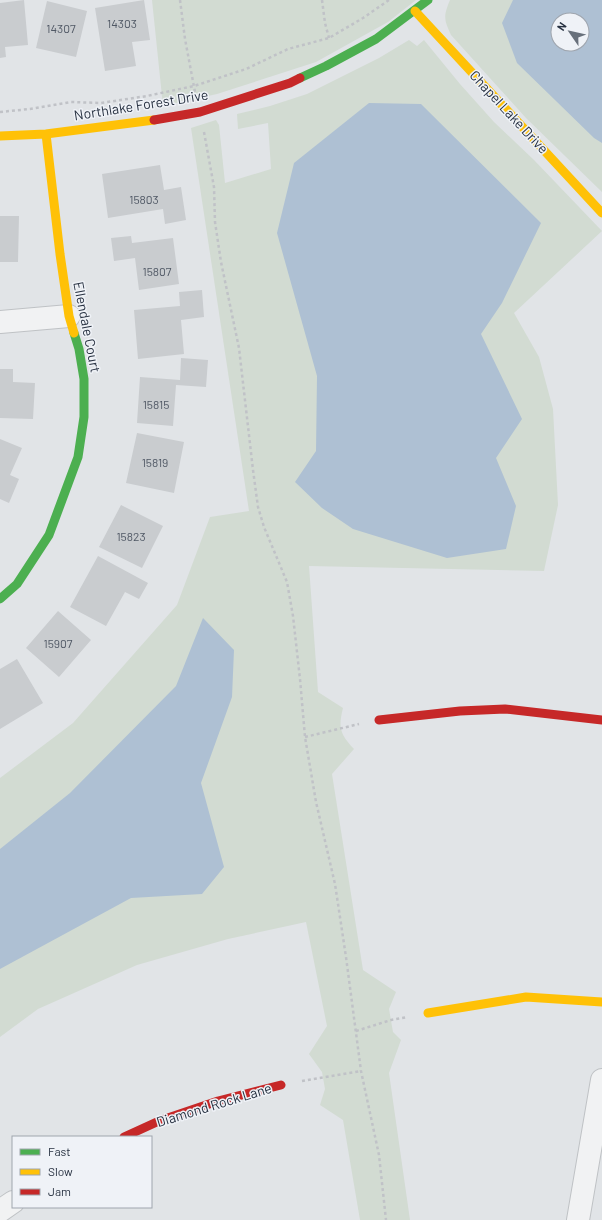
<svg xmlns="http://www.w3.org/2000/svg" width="602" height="1220" viewBox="0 0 602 1220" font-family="Barlow,sans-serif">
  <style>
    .green { fill: #d2dbd2; fill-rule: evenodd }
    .water { fill: #aec0d3; fill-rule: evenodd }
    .building { fill: #c9cccf }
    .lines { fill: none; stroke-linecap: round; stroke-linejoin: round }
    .street-casing { stroke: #bfc2c5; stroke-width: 24 }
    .path { stroke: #c0c2c7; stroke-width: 2.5; stroke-dasharray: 3 3; stroke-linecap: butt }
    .street { stroke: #f1f2f3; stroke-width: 22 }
    .fast { stroke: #4caf50; stroke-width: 9 }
    .slow { stroke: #ffc107; stroke-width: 9 }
    .jam { stroke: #c62828; stroke-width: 9 }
    .labels { text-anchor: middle; stroke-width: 3; stroke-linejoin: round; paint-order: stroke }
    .number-label { font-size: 12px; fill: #505865 }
    .street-label { font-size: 14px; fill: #273141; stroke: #eff2f7 }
  </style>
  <rect width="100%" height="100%" fill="#e1e4e7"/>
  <!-- green -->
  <path class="green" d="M 152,0 L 416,0 L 388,22 L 316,62 L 217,94 L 163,106 Z
    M 450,0 L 602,0 L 602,192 L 526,118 L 451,35 C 444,19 443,17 450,0 ZM 558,20 L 582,20 L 582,44 L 558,44 Z
    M 409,40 L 417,46 L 424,40 L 460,84 L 494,122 L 534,160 L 602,231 L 514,313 L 539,357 L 553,409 L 558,505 L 544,571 L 309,566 L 318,692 L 343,708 C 338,728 340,734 354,749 L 332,774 L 363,970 L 396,992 L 389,1009 L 393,1032 L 401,1040 L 389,1073 L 410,1220 L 360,1220 L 343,1120 L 320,1105 L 325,1089 L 322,1072 L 309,1054 L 327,1026 L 306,922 L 228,939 L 137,965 L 38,1009 L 0,1037 L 0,778 L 73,723 L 177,605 L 210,517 L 249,511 L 191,128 L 216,120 L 219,125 L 225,183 L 271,169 L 268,123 L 238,129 L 237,114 L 270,106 L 307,94 L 379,58 Z"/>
  <!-- water -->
  <path class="water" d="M 513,0 L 602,0 L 602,143 L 594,138 L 517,63 L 502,23 ZM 558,20 L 582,20 L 582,44 L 558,44 Z
    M 369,103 L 421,104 L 541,223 L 502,303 L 481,334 L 522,419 L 496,458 L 516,506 L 506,549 L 447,558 L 353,529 L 322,508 L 295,482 L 316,451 L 317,376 L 277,233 L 294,163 Z
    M 203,618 L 234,650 L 232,697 L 201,783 L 224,867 L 202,894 L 131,898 L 0,969 L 0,849 L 70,793 L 176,686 Z"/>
  <!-- building -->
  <path class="building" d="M 24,0 L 28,45 L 5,47 L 6,57 L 0,58 L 0,3 Z
    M 144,0 L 150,40 L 132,42 L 136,66 L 105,71 L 95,8 Z
    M 47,1 L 87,11 L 76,57 L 36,48 Z
    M 160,165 L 164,190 L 181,187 L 186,220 L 165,224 L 163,209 L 108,218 L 102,174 Z
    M 0,216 L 19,216 L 18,262 L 0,262 Z
    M 131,236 L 132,243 L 173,238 L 179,284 L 139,290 L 135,258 L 114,261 L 111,238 Z
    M 202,290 L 204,317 L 181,320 L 184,354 L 138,359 L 134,310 L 180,306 L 179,292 Z
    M 181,358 L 208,360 L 206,387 L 176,385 L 173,426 L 137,423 L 140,377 L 180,380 Z
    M 0,369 L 13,369 L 13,382 L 35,383 L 33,419 L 0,418 Z
    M 137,433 L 184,442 L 174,493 L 126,483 Z
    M 0,439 L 22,448 L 10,475 L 19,479 L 9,503 L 0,499 Z
    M 121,505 L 163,526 L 142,568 L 99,547 Z
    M 98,556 L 148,583 L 139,599 L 125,592 L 106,626 L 70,607 Z
    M 58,611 L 91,640 L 59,677 L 26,648 Z
    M 17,659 L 43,703 L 0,729 L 0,669 Z"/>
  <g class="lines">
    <defs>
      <path id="street" d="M 0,322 L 69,316
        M 0,1211 L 13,1202
        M 578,1220 L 602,1080"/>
    </defs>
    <!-- street casing -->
    <use href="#street" class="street-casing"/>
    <!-- path -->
    <path class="path" d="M 180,0 L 185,39 L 195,92
      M 322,0 L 325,23 L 329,38
      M 0,112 L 30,109 L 71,102 L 101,103 L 147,96 L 194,86 L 246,69 L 288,49 L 329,38 L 363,18 L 389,0
      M 204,132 L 214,187 L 215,222 L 221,262 L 239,348 L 253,470 L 258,507 L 264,527 L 287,582 L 293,616 L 300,679 L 305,737 L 316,802 L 335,884 L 346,957 L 361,1071 L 379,1155 L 386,1220
      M 305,737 L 359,724
      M 356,1031 L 391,1020 L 408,1017
      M 302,1081 L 361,1071"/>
    <!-- street -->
    <use href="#street" class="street"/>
    <!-- fast -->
    <path class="fast" d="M 300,78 L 326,66 L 376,39 L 428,0
      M 0,599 L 17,584 L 49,535 L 78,457 L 84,417 L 84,379 L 79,349 L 74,333"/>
    <!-- slow -->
    <path class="slow" d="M 415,11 L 602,213
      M 46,134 L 60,254 L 69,316 L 74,333
      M 0,136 L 46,134 L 154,120
      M 428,1013 L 526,997 L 602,1002"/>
    <!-- jam -->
    <path class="jam" d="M 154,120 L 200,112 L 290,83 L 300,78
      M 379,720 L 460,711 L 505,709 L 602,720
      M 124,1137 L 159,1121 L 218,1101 L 281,1085"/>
  </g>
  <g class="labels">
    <!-- number labels -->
    <g class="number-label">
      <text x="122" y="28">14303</text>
      <text x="61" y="33">14307</text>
      <text x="144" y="204">15803</text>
      <text x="157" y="276">15807</text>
      <text x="156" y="409">15815</text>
      <text x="155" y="467">15819</text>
      <text x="131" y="541">15823</text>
      <text x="58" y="648">15907</text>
    </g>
    <!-- street labels -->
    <g class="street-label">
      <text transform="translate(141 105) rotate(-9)" y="5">Northlake Forest Drive</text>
      <text transform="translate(509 112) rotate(47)" y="5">Chapel Lake Drive</text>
      <text transform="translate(87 327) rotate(79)" y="5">Ellendale Court</text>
      <text transform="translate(214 1105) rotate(-17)" y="5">Diamond Rock Lane</text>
    </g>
  </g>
  <!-- legend -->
  <rect x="12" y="1136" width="140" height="72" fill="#eff2f7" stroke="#9fa5ae"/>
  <rect x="20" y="1149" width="20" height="6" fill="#4caf50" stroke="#9fa5ae"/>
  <text x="48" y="1156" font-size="12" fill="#273141">Fast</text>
  <rect x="20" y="1169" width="20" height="6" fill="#ffc107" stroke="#9fa5ae"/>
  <text x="48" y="1176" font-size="12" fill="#273141">Slow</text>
  <rect x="20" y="1189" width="20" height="6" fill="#c62828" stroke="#9fa5ae"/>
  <text x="48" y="1196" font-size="12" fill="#273141">Jam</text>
  <!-- north arrow -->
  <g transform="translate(570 32) rotate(304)"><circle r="19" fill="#eff2f7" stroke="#9fa5ae"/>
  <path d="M0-3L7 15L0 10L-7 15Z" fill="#68707b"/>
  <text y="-6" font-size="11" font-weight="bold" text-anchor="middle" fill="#273141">N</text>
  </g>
</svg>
